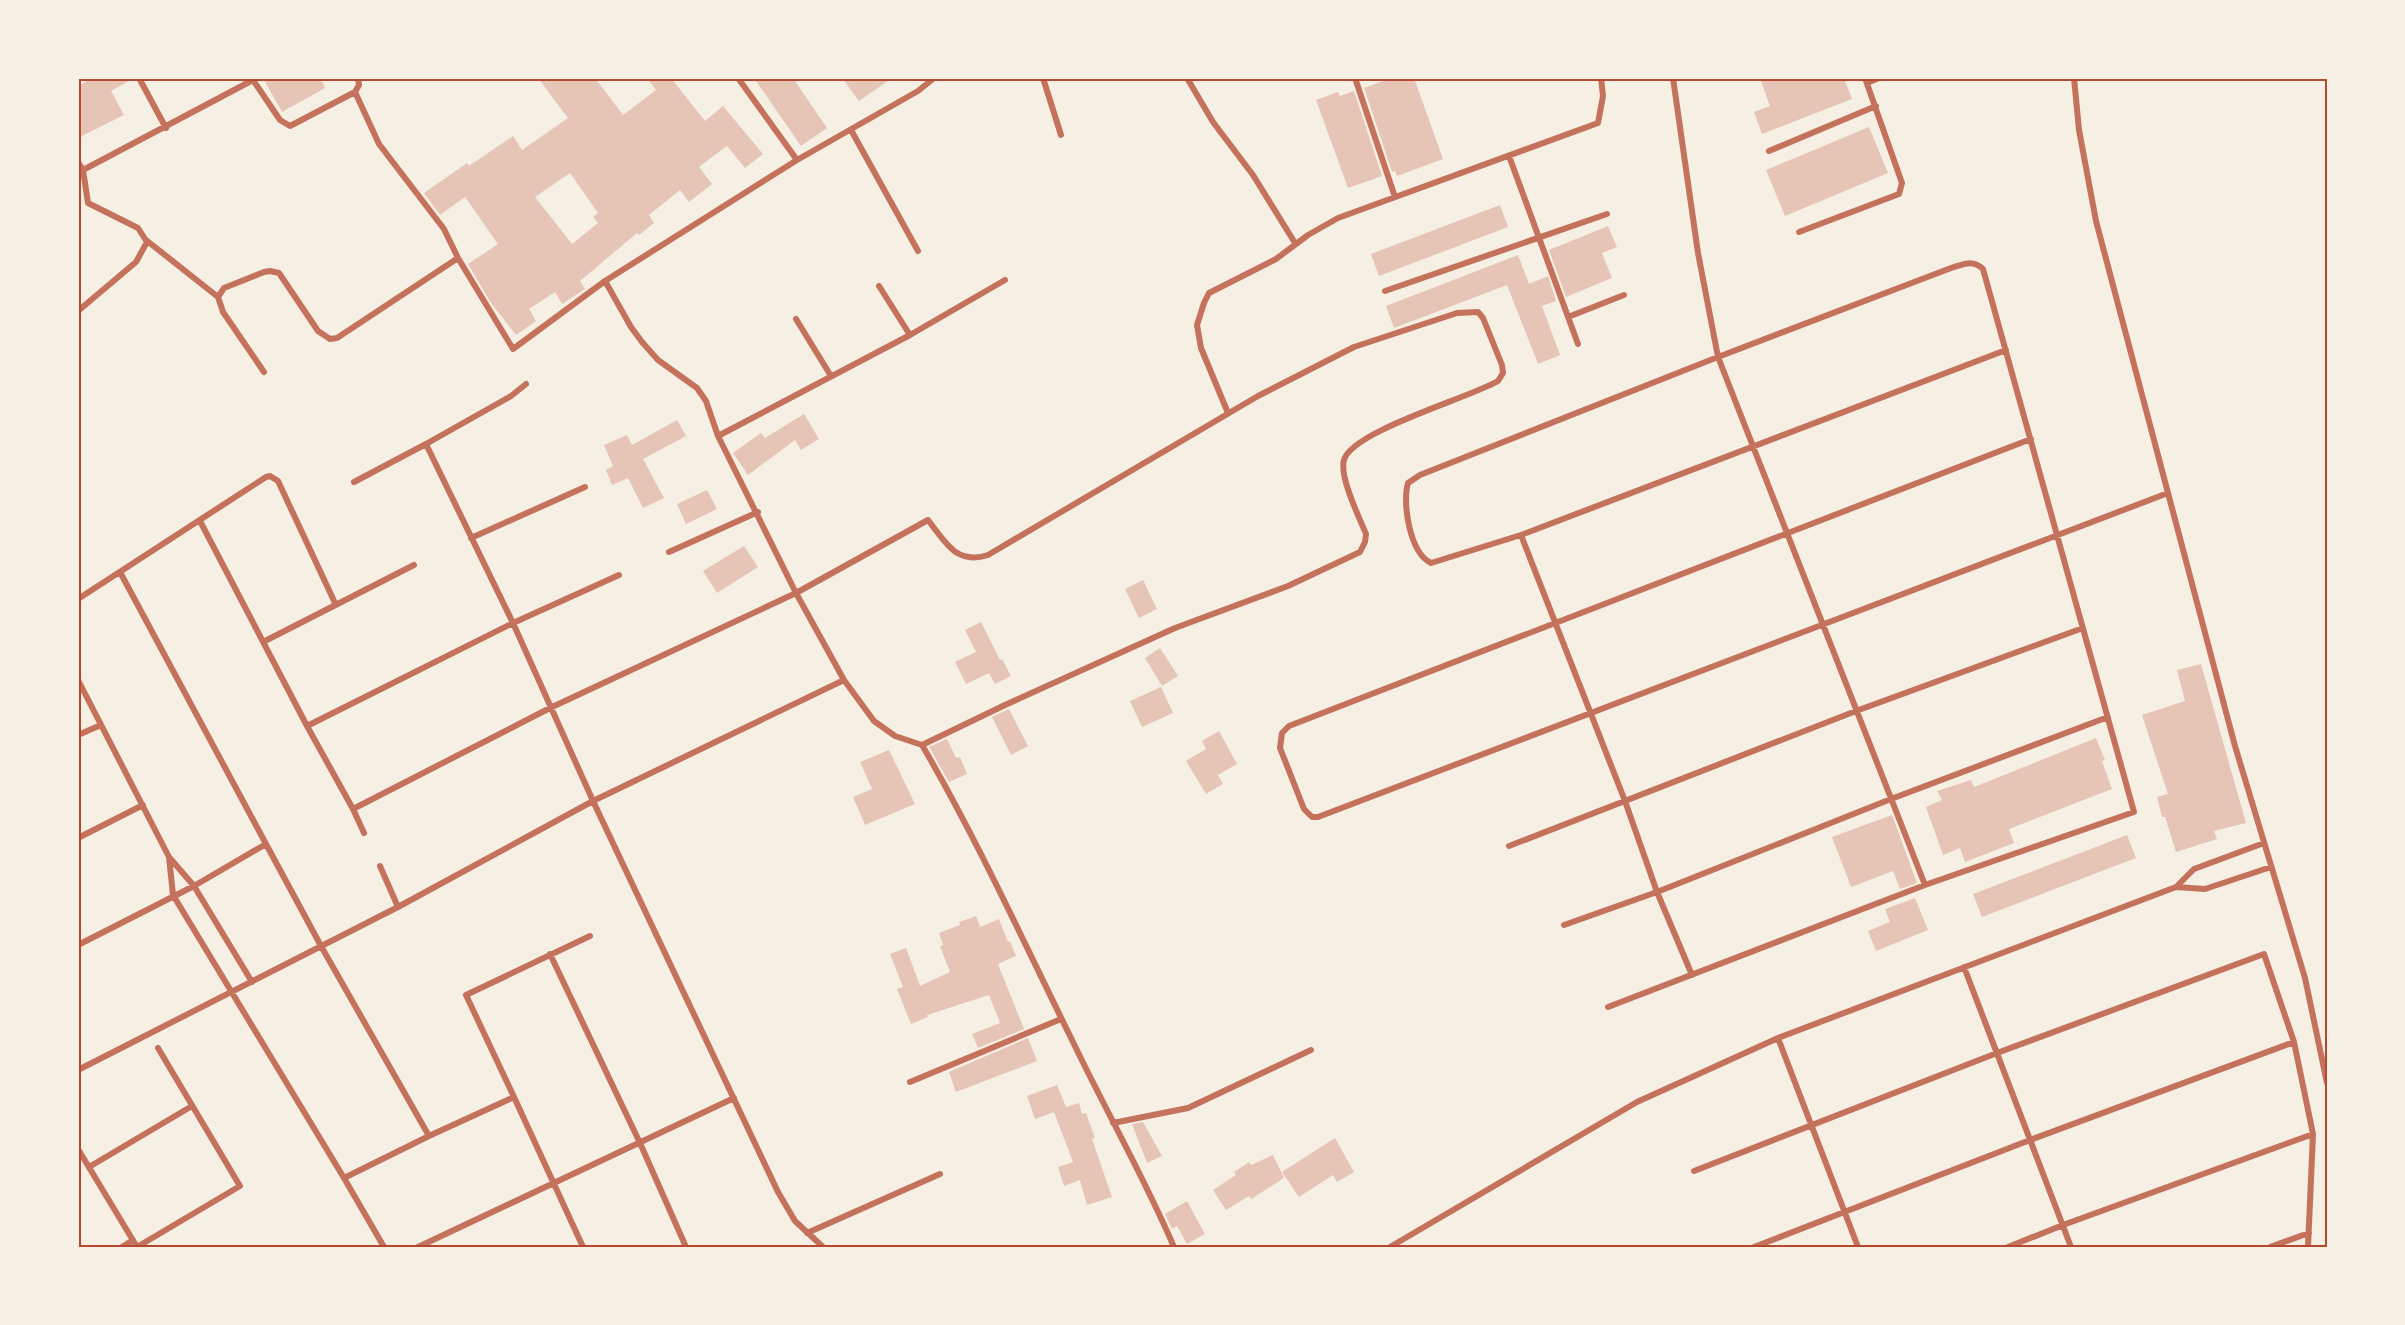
<svg xmlns="http://www.w3.org/2000/svg" width="2405" height="1325" viewBox="0 0 2405 1325" font-family="Ubuntu,sans-serif">
  <style>
    .building { fill: #e6c5b7; fill-rule: evenodd }
    .lines { fill: none; stroke-linecap: round; stroke-linejoin: round }
    .minor { stroke: #c5725c; stroke-width: 6 }
    .neatline { fill: none; stroke: #b5482f; stroke-width: 2 }
  </style>
  <rect width="100%" height="100%" fill="#f6efe4"/>
  <!-- building -->
  <path class="building" d="M 92,78 L 134,78 L 111,91 L 124,115 L 78,138 L 78,86 Z
    M 263,78 L 320,78 L 325,88 L 282,112 Z
    M 538,78 L 595,78 L 623,115 L 656,90 L 647,78 L 671,78 L 705,121 L 723,106 L 763,154 L 745,168 L 727,146 L 699,167 L 712,184 L 689,202 L 680,190 L 649,215 L 654,223 L 639,235 L 637,233 L 580,281 L 585,289 L 562,304 L 555,292 L 529,309 L 536,321 L 516,335 L 491,303 L 468,264 L 498,244 L 465,197 L 440,215 L 424,193 L 467,163 L 469,166 L 513,136 L 522,150 L 568,118 ZM 570,173 L 598,213 L 593,217 L 598,223 L 572,244 L 535,197 Z
    M 754,78 L 793,78 L 827,128 L 801,146 Z
    M 842,78 L 892,78 L 859,101 Z
    M 1391,78 L 1414,78 L 1443,159 L 1397,176 L 1395,171 L 1392,172 L 1364,88 Z
    M 1769,78 L 1844,78 L 1852,99 L 1762,134 L 1754,112 L 1770,106 L 1761,81 Z
    M 1354,91 L 1382,176 L 1348,188 L 1316,100 L 1338,92 L 1340,96 Z
    M 1869,127 L 1888,173 L 1785,216 L 1766,170 Z
    M 1500,205 L 1508,227 L 1379,276 L 1371,254 Z
    M 1608,226 L 1617,247 L 1602,253 L 1612,278 L 1566,297 L 1549,250 Z
    M 1518,255 L 1529,284 L 1548,276 L 1556,301 L 1542,306 L 1560,355 L 1538,364 L 1507,285 L 1394,328 L 1386,306 Z
    M 804,414 L 819,439 L 801,450 L 795,440 L 748,475 L 733,453 L 761,433 L 765,438 Z
    M 677,420 L 686,436 L 643,459 L 664,498 L 643,508 L 628,478 L 612,485 L 606,470 L 613,466 L 604,445 L 627,435 L 632,445 Z
    M 707,490 L 717,509 L 686,524 L 677,504 Z
    M 744,546 L 758,567 L 717,593 L 703,571 Z
    M 1143,580 L 1157,609 L 1139,618 L 1125,589 Z
    M 981,622 L 1000,660 L 1002,659 L 1011,676 L 995,684 L 989,673 L 966,684 L 955,662 L 976,652 L 965,630 Z
    M 1160,648 L 1178,676 L 1162,686 L 1145,658 Z
    M 2201,664 L 2246,823 L 2214,831 L 2217,839 L 2176,852 L 2165,817 L 2162,817 L 2157,797 L 2168,794 L 2142,715 L 2185,701 L 2177,670 Z
    M 1161,687 L 1173,713 L 1142,727 L 1130,701 Z
    M 1009,709 L 1028,746 L 1011,755 L 992,717 Z
    M 1219,731 L 1237,764 L 1218,775 L 1223,784 L 1206,794 L 1186,761 L 1206,749 L 1202,741 Z
    M 2096,738 L 2105,760 L 2102,761 L 2112,789 L 2009,829 L 2014,843 L 1965,862 L 1960,848 L 1943,855 L 1926,807 L 1942,800 L 1937,791 L 1971,780 L 1974,787 Z
    M 947,739 L 956,758 L 960,757 L 967,774 L 949,782 L 929,747 Z
    M 889,750 L 915,804 L 865,825 L 853,797 L 872,789 L 860,762 Z
    M 1892,815 L 1917,883 L 1900,889 L 1893,871 L 1851,887 L 1832,837 Z
    M 2127,835 L 2136,858 L 1982,917 L 1973,894 Z
    M 1915,898 L 1928,930 L 1876,951 L 1868,931 L 1890,922 L 1885,909 Z
    M 976,916 L 980,927 L 999,919 L 1008,942 L 1010,941 L 1016,956 L 998,964 L 1024,1029 L 978,1048 L 972,1034 L 1000,1023 L 989,995 L 927,1015 L 928,1017 L 911,1024 L 897,989 L 903,987 L 890,954 L 906,948 L 920,986 L 950,972 L 940,946 L 943,945 L 939,933 L 960,925 L 959,922 Z
    M 1028,1038 L 1037,1061 L 956,1092 L 949,1072 Z
    M 1057,1085 L 1066,1107 L 1079,1103 L 1082,1114 L 1086,1113 L 1095,1138 L 1092,1139 L 1112,1197 L 1087,1205 L 1080,1180 L 1064,1186 L 1058,1167 L 1073,1162 L 1054,1112 L 1035,1119 L 1027,1096 Z
    M 1143,1122 L 1162,1156 L 1147,1163 L 1132,1124 Z
    M 1335,1138 L 1354,1172 L 1337,1182 L 1333,1175 L 1299,1197 L 1282,1172 Z
    M 1273,1155 L 1284,1178 L 1251,1199 L 1249,1196 L 1226,1210 L 1213,1190 L 1236,1175 L 1234,1172 L 1249,1162 L 1251,1165 Z
    M 1187,1201 L 1205,1234 L 1187,1244 L 1177,1226 L 1172,1229 L 1165,1214 Z"/>
  <g class="lines">
    <!-- minor -->
    <path class="minor" d="M 139,78 L 166,128
      M 738,78 L 797,160
      M 1043,78 L 1061,135
      M 1187,78 L 1213,122 L 1253,175 L 1295,243
      M 1355,78 L 1395,197
      M 1673,78 L 1698,253 L 1718,357 L 1925,885
      M 2074,78 L 2079,130 L 2096,221 L 2235,746 L 2305,978 L 2327,1083
      M 1867,83 L 1879,78
      M 355,92 L 379,144 L 444,229 L 458,258 L 513,349 L 605,281 L 797,160 L 918,91 L 934,78
      M 851,130 L 918,251
      M 1769,151 L 1876,106
      M 1509,156 L 1578,344
      M 78,162 L 83,170 L 88,203 L 138,228 L 147,242 L 136,262 L 78,311
      M 83,170 L 253,80 L 280,120 L 290,126 L 355,92 L 359,85 L 358,78
      M 1799,232 L 1899,194 L 1902,183 L 1865,78
      M 146,240 L 218,297
      M 605,281 L 631,327 L 642,342 L 658,360 L 697,388 L 706,401 L 718,436 L 796,593 L 844,680 L 874,721 L 895,736 L 922,745 C 978,841 1024,943 1073,1042 C 1106,1111 1144,1177 1174,1247
      M 879,286 L 910,335
      M 1385,291 L 1607,214
      M 1568,317 L 1624,295
      M 796,319 L 831,376
      M 264,372 L 223,312 L 218,297 L 224,288 L 264,272 L 270,271 L 279,273 L 318,331 L 330,339 L 337,338 L 458,258
      M 526,384 L 511,396 L 426,444 L 513,623 L 593,801 L 778,1192 L 795,1221 L 823,1247
      M 1228,413 L 1201,348 L 1197,325 L 1204,303 L 1209,293 L 1276,259 L 1308,235 L 1338,218 L 1598,123 L 1603,96 L 1601,78
      M 718,436 L 910,335 L 1005,280
      M 2031,439 L 1289,726 L 1282,733 L 1280,748 L 1304,809 L 1312,817 L 1318,817 L 2168,493
      M 354,482 L 426,444
      M 200,521 L 307,726
      M 1521,535 L 1625,801 L 1657,892 L 1692,975
      M 471,538 L 585,487
      M 669,552 L 758,512
      M 120,572 L 266,844
      M 78,599 L 266,477 L 270,476 L 278,481 L 335,603
      M 263,642 L 414,565
      M 78,680 L 169,857 L 194,886 L 252,982
      M 78,735 L 101,725
      M 353,809 L 307,726 L 513,623 L 619,575
      M 364,833 L 353,809 L 550,708 L 796,593 L 928,520 C 946,543 956,565 988,555 L 1258,396 L 1354,347 L 1457,313 L 1478,312 L 1483,318 L 1502,365 L 1503,373 L 1498,381 C 1469,398 1352,431 1344,460 C 1339,476 1359,517 1366,534 L 1365,542 L 1360,552 L 1288,586 L 1175,628 L 1005,705 L 922,745
      M 78,838 L 143,805
      M 1509,846 L 1856,711 L 2083,628
      M 169,857 L 173,895 L 344,1178
      M 380,866 L 398,907
      M 2176,887 L 2205,889 L 2271,867
      M 1564,925 L 1657,892 L 1891,799 L 2108,717
      M 78,945 L 194,886 L 266,844 L 321,946 L 429,1136 L 344,1178 L 384,1247
      M 550,954 L 640,1143 L 686,1247
      M 1964,967 L 2071,1247
      M 1608,1007 L 1925,885 L 2134,812 L 1983,269 C 1973,259 1964,264 1951,268 L 1718,357 L 1420,475 L 1408,483 C 1402,504 1410,553 1431,563 L 1521,535 L 2006,350
      M 1778,1038 L 1858,1247
      M 78,1070 L 398,907 L 593,801 L 844,680
      M 910,1082 L 1061,1019
      M 514,1097 L 466,995 L 590,936
      M 1113,1123 L 1188,1108 L 1311,1050
      M 429,1136 L 514,1097 L 583,1247
      M 78,1149 L 137,1247
      M 89,1167 L 192,1106
      M 1694,1171 L 1997,1053 L 2264,954 L 2294,1042 L 2313,1134 L 2308,1247
      M 807,1233 L 940,1174
      M 122,1247 L 133,1240
      M 137,1247 L 240,1186 L 158,1048
      M 418,1247 L 734,1098
      M 1390,1247 L 1637,1102 L 1778,1038 L 2176,887 L 2194,869 L 2264,843
      M 1754,1247 L 2030,1140 L 2294,1042
      M 2008,1247 L 2063,1225 L 2313,1134
      M 2270,1247 L 2309,1233"/>
  </g>
  <!-- border -->
  <rect width="2405" height="1325" fill="none" stroke="#f6efe4" stroke-width="159"/>
  <rect x="80" y="80" width="2246" height="1166" class="neatline"/>
</svg>
